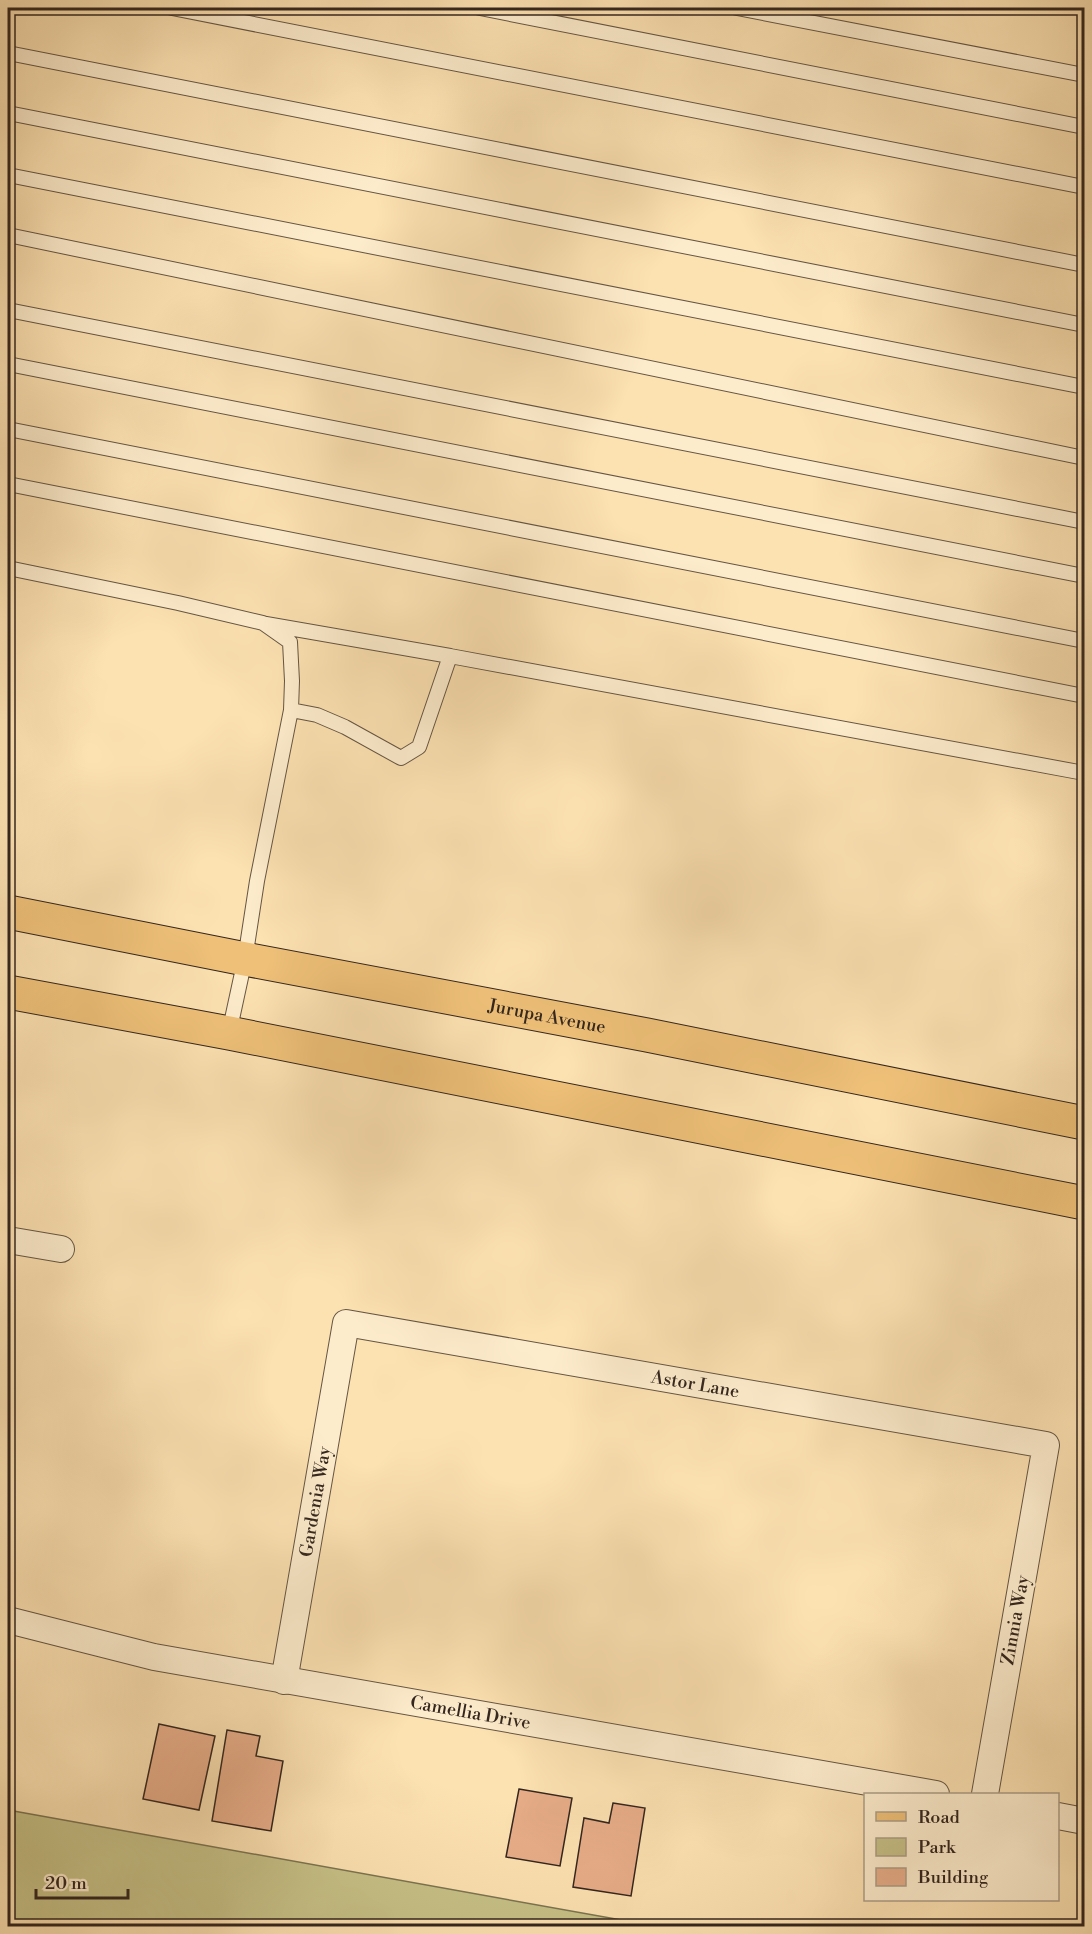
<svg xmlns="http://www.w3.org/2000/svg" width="1092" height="1934" viewBox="0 0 1092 1934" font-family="'Libre Bodoni',serif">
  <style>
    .green { fill: #c6c187; stroke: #7c7453; stroke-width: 1.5 }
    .building { fill: #e7ad89; stroke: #33261f; stroke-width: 1.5 }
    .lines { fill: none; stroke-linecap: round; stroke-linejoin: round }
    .service-casing { stroke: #655544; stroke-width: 16 }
    .minor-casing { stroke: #655544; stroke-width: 28 }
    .primary-casing { stroke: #33261f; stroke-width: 35 }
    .service { stroke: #fdeccc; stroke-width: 14 }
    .minor { stroke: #fdeccc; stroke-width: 26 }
    .primary { stroke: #eec078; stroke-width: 33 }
    .labels { text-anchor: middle; stroke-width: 5; stroke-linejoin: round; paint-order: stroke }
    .street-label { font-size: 18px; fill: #33261f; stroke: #fdeccc }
  </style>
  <rect width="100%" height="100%" fill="#fce1b1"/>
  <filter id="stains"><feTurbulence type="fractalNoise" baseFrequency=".00333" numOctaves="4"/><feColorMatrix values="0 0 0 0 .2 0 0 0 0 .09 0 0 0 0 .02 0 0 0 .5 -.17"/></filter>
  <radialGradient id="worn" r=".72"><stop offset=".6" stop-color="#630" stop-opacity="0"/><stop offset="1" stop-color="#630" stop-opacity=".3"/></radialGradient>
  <!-- green -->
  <path class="green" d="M 8,1810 L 655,1926 L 8,1926 Z"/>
  <!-- building -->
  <path class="building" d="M 159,1724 L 215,1736 L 199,1810 L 143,1799 Z
    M 227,1730 L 260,1736 L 256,1756 L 283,1761 L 271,1831 L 212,1821 Z
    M 519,1789 L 572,1798 L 560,1866 L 506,1857 Z
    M 613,1803 L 645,1808 L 631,1896 L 573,1887 L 584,1818 L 609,1823 Z"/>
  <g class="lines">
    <defs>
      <path id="service" d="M 172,8 L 1084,187
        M 480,8 L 1084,127
        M 737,8 L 1084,75
        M 8,53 L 1084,265
        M 8,113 L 1084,325
        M 8,175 L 1084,387
        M 8,235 L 1084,458
        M 8,310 L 1084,522
        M 8,364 L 1084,576
        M 8,429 L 1084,641
        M 8,484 L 1084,696
        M 8,568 L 178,603 L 263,623 L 290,642 L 292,681 L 291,710 L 257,881 L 245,959 L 229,1033
        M 266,624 L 450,656
        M 291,710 L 317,715 L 345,727 L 401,758 L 419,747 L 450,656 L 1084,773"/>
      <g id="minor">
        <path d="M 8,1240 L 61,1249"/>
        <path id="s1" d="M 8,1620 L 154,1657 L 936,1794"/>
        <path id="s2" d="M 284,1681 L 346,1323 L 1046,1445 L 985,1794"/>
        <path d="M 1058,1816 L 1084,1821"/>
      </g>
      <g id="primary">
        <path id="s3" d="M 8,912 L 245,959 L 647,1035 L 1084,1123"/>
        <path d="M 8,992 L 229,1033 L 1084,1203"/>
      </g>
    </defs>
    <!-- service casing -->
    <use href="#service" class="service-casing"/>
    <!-- minor casing -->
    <use href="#minor" class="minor-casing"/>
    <!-- primary casing -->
    <use href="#primary" class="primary-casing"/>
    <!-- service -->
    <use href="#service" class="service"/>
    <!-- minor -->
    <use href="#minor" class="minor"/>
    <!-- primary -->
    <use href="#primary" class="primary"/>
  </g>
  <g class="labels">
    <!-- street labels -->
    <g class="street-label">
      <text dy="6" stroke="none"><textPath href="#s3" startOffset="549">Jurupa Avenue</textPath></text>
      <text dy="6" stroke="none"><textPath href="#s2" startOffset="718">Astor Lane</textPath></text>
      <text dy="6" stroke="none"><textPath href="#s2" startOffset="182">Gardenia Way</textPath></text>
      <text transform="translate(1015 1620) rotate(-80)" y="6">Zinnia Way</text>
      <text dy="6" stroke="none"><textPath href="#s1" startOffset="472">Camellia Drive</textPath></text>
    </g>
  </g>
  <!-- margin -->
  <rect width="1092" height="1934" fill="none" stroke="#fce1b1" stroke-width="30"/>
  <rect x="9" y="9" width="1074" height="1916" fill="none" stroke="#33261f" stroke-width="3"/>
  <rect x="15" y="15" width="1062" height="1904" fill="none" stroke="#33261f" stroke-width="1.5"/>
  <!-- legend -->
  <rect x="864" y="1793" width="195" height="108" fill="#fdeccc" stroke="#ac9d87" stroke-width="1.5"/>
  <rect x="876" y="1812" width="30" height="9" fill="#eec078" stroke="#ac9d87" stroke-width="1.5"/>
  <text x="918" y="1823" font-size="18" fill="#33261f">Road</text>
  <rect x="876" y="1838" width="30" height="18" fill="#c6c187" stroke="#ac9d87" stroke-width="1.5"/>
  <text x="918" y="1853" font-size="18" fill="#33261f">Park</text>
  <rect x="876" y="1868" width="30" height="18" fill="#e7ad89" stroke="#ac9d87" stroke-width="1.5"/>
  <text x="918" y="1883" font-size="18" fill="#33261f">Building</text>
  <!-- scale -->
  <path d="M36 1889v9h92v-9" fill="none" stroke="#33261f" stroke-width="3"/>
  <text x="45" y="1889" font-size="18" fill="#33261f" stroke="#fdeccc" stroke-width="4.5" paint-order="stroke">20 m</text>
  <rect width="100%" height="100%" filter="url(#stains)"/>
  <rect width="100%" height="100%" fill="url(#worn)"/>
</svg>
